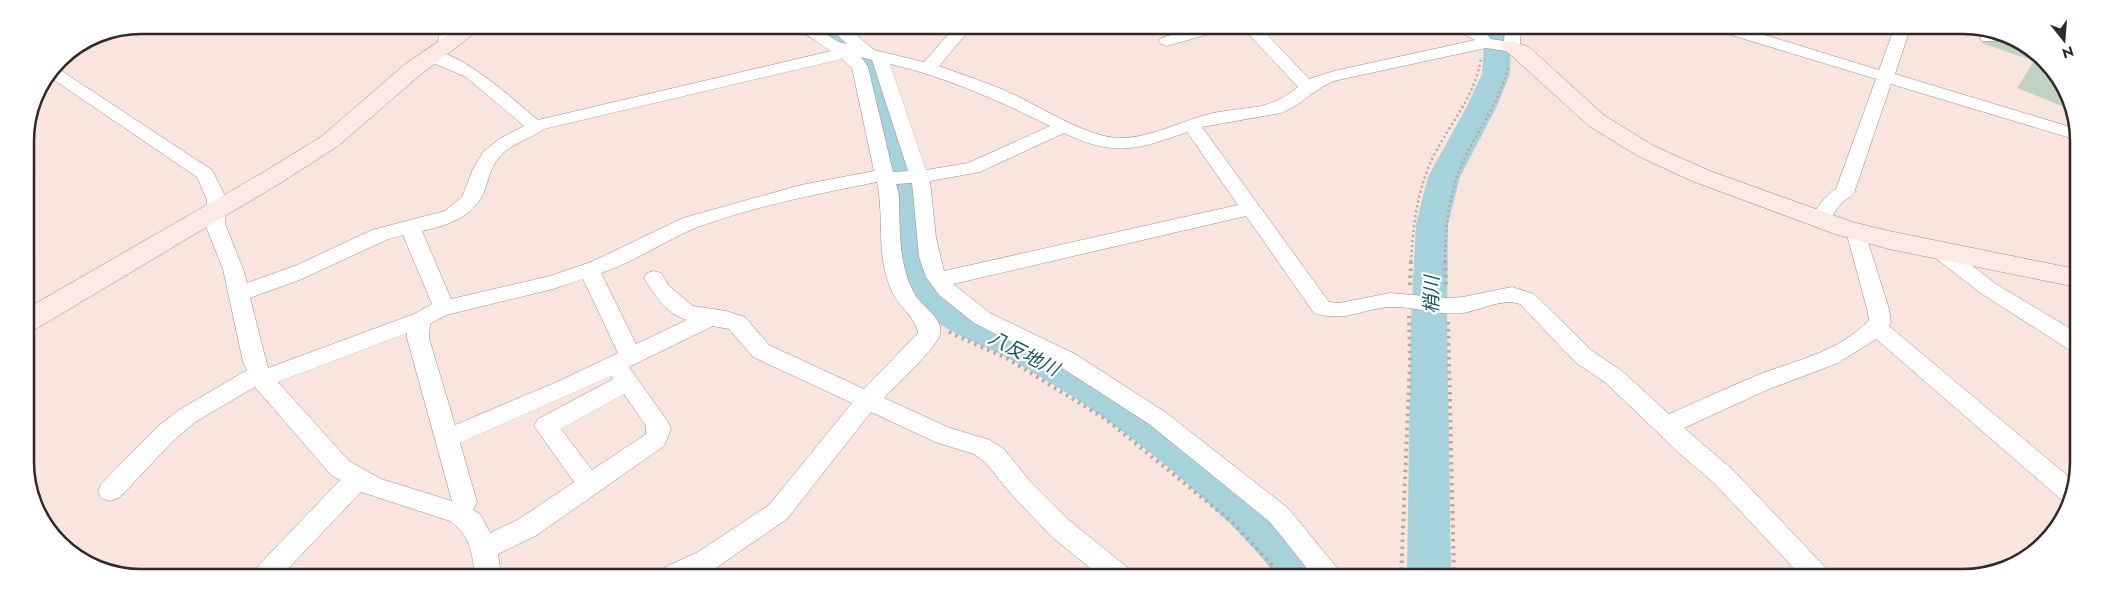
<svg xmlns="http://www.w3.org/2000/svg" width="2104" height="603" viewBox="0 0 2104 603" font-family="Jost,'Noto Sans JP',sans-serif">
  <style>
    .green { fill: #c0d3c3 }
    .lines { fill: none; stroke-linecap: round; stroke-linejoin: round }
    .river { fill: #a6d2db; fill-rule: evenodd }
    .street-casing { stroke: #9e8d85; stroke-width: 1 }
    .secondary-casing { stroke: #9e8d85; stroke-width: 1 }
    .path-far1 { stroke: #b8a8a2; stroke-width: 2.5; stroke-dasharray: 2 3; stroke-linecap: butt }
    .path { stroke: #b8a8a2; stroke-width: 4; stroke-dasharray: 2.5 4.5; stroke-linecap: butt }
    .street { fill: #fff; fill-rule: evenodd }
    .secondary { fill: #fdeae5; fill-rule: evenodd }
    .labels { text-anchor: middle; stroke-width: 4.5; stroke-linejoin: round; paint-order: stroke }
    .water-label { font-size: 19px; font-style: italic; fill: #1a5660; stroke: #fff }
    .rim { fill: none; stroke: #312926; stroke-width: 2.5 }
  </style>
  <rect width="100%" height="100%" fill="#f9e5dd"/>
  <!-- green -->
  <path class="green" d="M 2001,34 L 2045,59 L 2072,110 L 2017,88 L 2034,61 L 1981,43 Z"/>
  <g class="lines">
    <!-- river -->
    <path class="river" d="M 813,26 L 844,26 L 854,37 L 851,43 C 835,47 822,39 813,26 Z
      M 1485,28 L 1511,28 L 1510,74 L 1496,108 L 1460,177 L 1448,224 L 1447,319 L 1451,577 L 1407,577 L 1411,319 L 1416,224 L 1428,177 L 1466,108 L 1482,74 Z
      M 869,51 L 879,53 L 883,59 C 898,94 912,128 920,165 C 928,202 917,261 943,289 C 970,318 1012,327 1045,345 C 1117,384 1180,431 1242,484 C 1269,506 1311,543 1322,576 L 1276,576 C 1255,547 1231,524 1204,499 C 1155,454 1102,413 1044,379 C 1029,370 1014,361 998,353 C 964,337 929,325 908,293 C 885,256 896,211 890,171 C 885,132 870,95 855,59 L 859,53 Z"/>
    <defs>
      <path id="street" d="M 443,26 L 459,26 L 453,46 L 441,46 C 436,40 439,33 443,26 Z
        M 793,26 L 813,26 L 839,42 L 847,44 L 827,26 L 846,26 L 874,50 L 924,62 L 955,27 L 972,27 L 939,66 C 963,75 989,83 1013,94 C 1045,109 1091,140 1125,138 C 1155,136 1183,120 1213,113 C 1248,106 1267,112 1298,87 L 1242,27 L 1260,27 L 1309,79 L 1334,71 L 1475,40 L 1458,31 L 1456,28 C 1471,28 1481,27 1491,39 L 1504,41 L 1505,28 L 1521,28 L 1520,47 L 1518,51 L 1512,52 L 1486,48 L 1338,80 C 1316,86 1303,105 1281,113 L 1202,127 L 1329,302 L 1339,303 L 1390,293 L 1447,298 L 1463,297 L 1512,287 L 1534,294 L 1591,350 L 1622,371 L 1669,414 C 1699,401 1729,387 1760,374 C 1798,360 1840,351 1869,320 L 1867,309 L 1846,231 L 1849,226 L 1856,224 L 1863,226 L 1889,309 L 1891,322 L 1889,326 L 2075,482 L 2075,492 L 2068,504 L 2064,502 L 1876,339 L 1838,363 L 1767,390 L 1684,428 L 1732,469 L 1827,569 L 1831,577 L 1802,577 L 1714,483 L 1679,453 L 1606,383 L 1575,362 L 1520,304 C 1502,298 1481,310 1463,313 C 1439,316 1414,306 1390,307 C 1360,309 1347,323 1314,313 L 1246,216 L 953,284 L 990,313 L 1075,354 L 1165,412 L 1288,508 L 1338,569 L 1342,577 L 1313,576 L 1270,522 L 1149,424 L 1059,366 L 974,323 L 939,295 L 926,277 L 919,257 L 912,183 L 896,184 L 899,195 C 900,229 898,263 914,293 C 920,306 944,317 940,334 C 937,348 895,386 884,398 L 950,428 L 990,440 L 1004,449 L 1029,480 L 1070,521 L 1128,568 L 1132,576 L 1100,576 L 1052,537 L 1011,494 L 986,463 L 974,454 L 935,442 L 871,412 L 787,519 L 716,568 L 700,575 L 661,575 L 665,567 L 698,552 L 769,505 L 852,403 L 753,357 L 729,329 L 713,326 L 629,367 L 668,422 L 671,429 L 664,446 L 537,535 L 498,554 L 501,575 L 475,575 C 472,551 470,535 450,521 L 361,492 L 283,574 L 254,574 L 258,566 L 340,480 L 331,475 L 255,387 L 195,422 L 173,441 L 119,498 L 110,501 L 101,498 L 98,491 L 101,484 L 157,427 L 179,410 L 247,370 L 243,362 L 223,269 L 205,224 L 207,200 L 197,177 L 48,76 L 54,66 L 212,170 L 227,200 L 225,224 L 243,269 L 247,283 L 297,265 L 372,230 L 445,211 L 462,197 L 473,169 L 483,152 L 499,139 L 524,126 L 466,77 L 424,59 L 422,55 L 424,51 C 454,44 515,101 538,120 L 831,51 ZM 861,57 L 872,60 L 908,171 L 893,172 L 868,67 ZM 842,59 L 852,68 L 874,171 L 801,185 L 683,218 L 591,262 L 550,276 L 451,299 L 422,231 C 448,225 472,218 484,192 C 488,182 490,169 497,160 C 508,144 529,140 544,129 ZM 890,64 C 947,77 999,101 1050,126 L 968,163 L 926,170 ZM 1187,132 L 1238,205 L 944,271 L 936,238 L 930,181 L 980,172 L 1064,133 C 1113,157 1138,150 1187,132 ZM 877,182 C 885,221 875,253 892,292 C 899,307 917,319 918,333 L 864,389 L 769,345 L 745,317 L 726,311 L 693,306 L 669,286 L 661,273 L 654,271 L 647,273 L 644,278 C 654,295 667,314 687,320 L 636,344 L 601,273 C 635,262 665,240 698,227 C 755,206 817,194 877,182 ZM 403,235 L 432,304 L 414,314 L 268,368 L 250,298 L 302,279 L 386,240 ZM 583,279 L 618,353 L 559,381 L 455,425 L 429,338 L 430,324 L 446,315 L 553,289 ZM 407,333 L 407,338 L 452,501 L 381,479 L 349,461 L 278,382 ZM 611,376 L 613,379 L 538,419 L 534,426 L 574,482 L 519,519 L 490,533 L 480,514 L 473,510 L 477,502 L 460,443 ZM 624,394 L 646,426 L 646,434 L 592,470 L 561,429 Z
        M 1198,27 L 1225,27 L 1223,30 L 1167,46 L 1161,44 L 1159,41 L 1161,38 Z
        M 1716,28 L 1742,28 L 1879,70 L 1894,29 L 1910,29 L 1895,74 L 2077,129 L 2077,140 L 1891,84 L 1854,193 C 1850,198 1845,199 1841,204 C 1831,214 1830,228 1813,224 L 1810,219 C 1817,208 1824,196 1836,189 L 1876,79 L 1718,31 Z
        M 1993,29 L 2004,36 L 1994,41 L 1982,41 L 1980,38 Z
        M 116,30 L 115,34 L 92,44 L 80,45 L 97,34 Z
        M 1937,242 L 1944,244 L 1996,284 L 2076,332 L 2076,351 L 2068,349 L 1982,294 L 1930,254 L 1927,249 L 1930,244 Z"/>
      <path id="secondary" d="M 461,26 L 484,26 L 420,75 L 338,146 L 282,182 L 36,329 L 26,332 L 26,309 L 264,172 L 322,136 L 404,65 Z
        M 1512,41 L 1529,47 L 1605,116 L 1654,146 L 1710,171 L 1852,222 L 1889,231 L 2076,269 L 2076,287 L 1889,249 L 1835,234 L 1692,181 L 1638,156 L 1589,126 L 1513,57 L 1501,47 L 1504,42 Z"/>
    </defs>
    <!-- street casing -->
    <use href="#street" class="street-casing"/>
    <!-- secondary casing -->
    <use href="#secondary" class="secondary-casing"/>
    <!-- path-far1 -->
    <path class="path-far1" d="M 1411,262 C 1413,226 1417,190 1433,157 C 1450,123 1475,97 1481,58
      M 1445,262 C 1445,225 1450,186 1467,153 C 1482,124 1501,99 1508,66"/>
    <!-- path -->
    <path class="path" d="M 1445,261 L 1446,289
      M 1410,285 L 1411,261
      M 1448,322 L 1454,577
      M 949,332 L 1008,359 L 1107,420 L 1232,522 L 1282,576
      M 1401,577 L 1410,361 L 1409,316"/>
    <!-- street -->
    <use href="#street" class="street"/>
    <!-- secondary -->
    <use href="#secondary" class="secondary"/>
  </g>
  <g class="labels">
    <!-- water labels -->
    <g class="water-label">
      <text transform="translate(1431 295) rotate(-89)" y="7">梢川</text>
      <text transform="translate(1024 353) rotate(27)" y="7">八反地川</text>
    </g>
  </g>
  <!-- crop -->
  <path d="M0 0H2104V603H0ZM141 34H1963A107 107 0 0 1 2070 141V462A107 107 0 0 1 1963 569H141A107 107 0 0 1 34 462V141A107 107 0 0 1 141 34Z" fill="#fff" fill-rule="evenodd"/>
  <path class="rim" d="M141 34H1963A107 107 0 0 1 2070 141V462A107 107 0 0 1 1963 569H141A107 107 0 0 1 34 462V141A107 107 0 0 1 141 34Z"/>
  <!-- north arrow -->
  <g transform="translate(2064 40) rotate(163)" stroke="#ffffff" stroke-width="4" paint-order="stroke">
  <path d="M0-4L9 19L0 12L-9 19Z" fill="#312926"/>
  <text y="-8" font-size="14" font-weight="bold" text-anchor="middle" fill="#312926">N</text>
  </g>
</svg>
